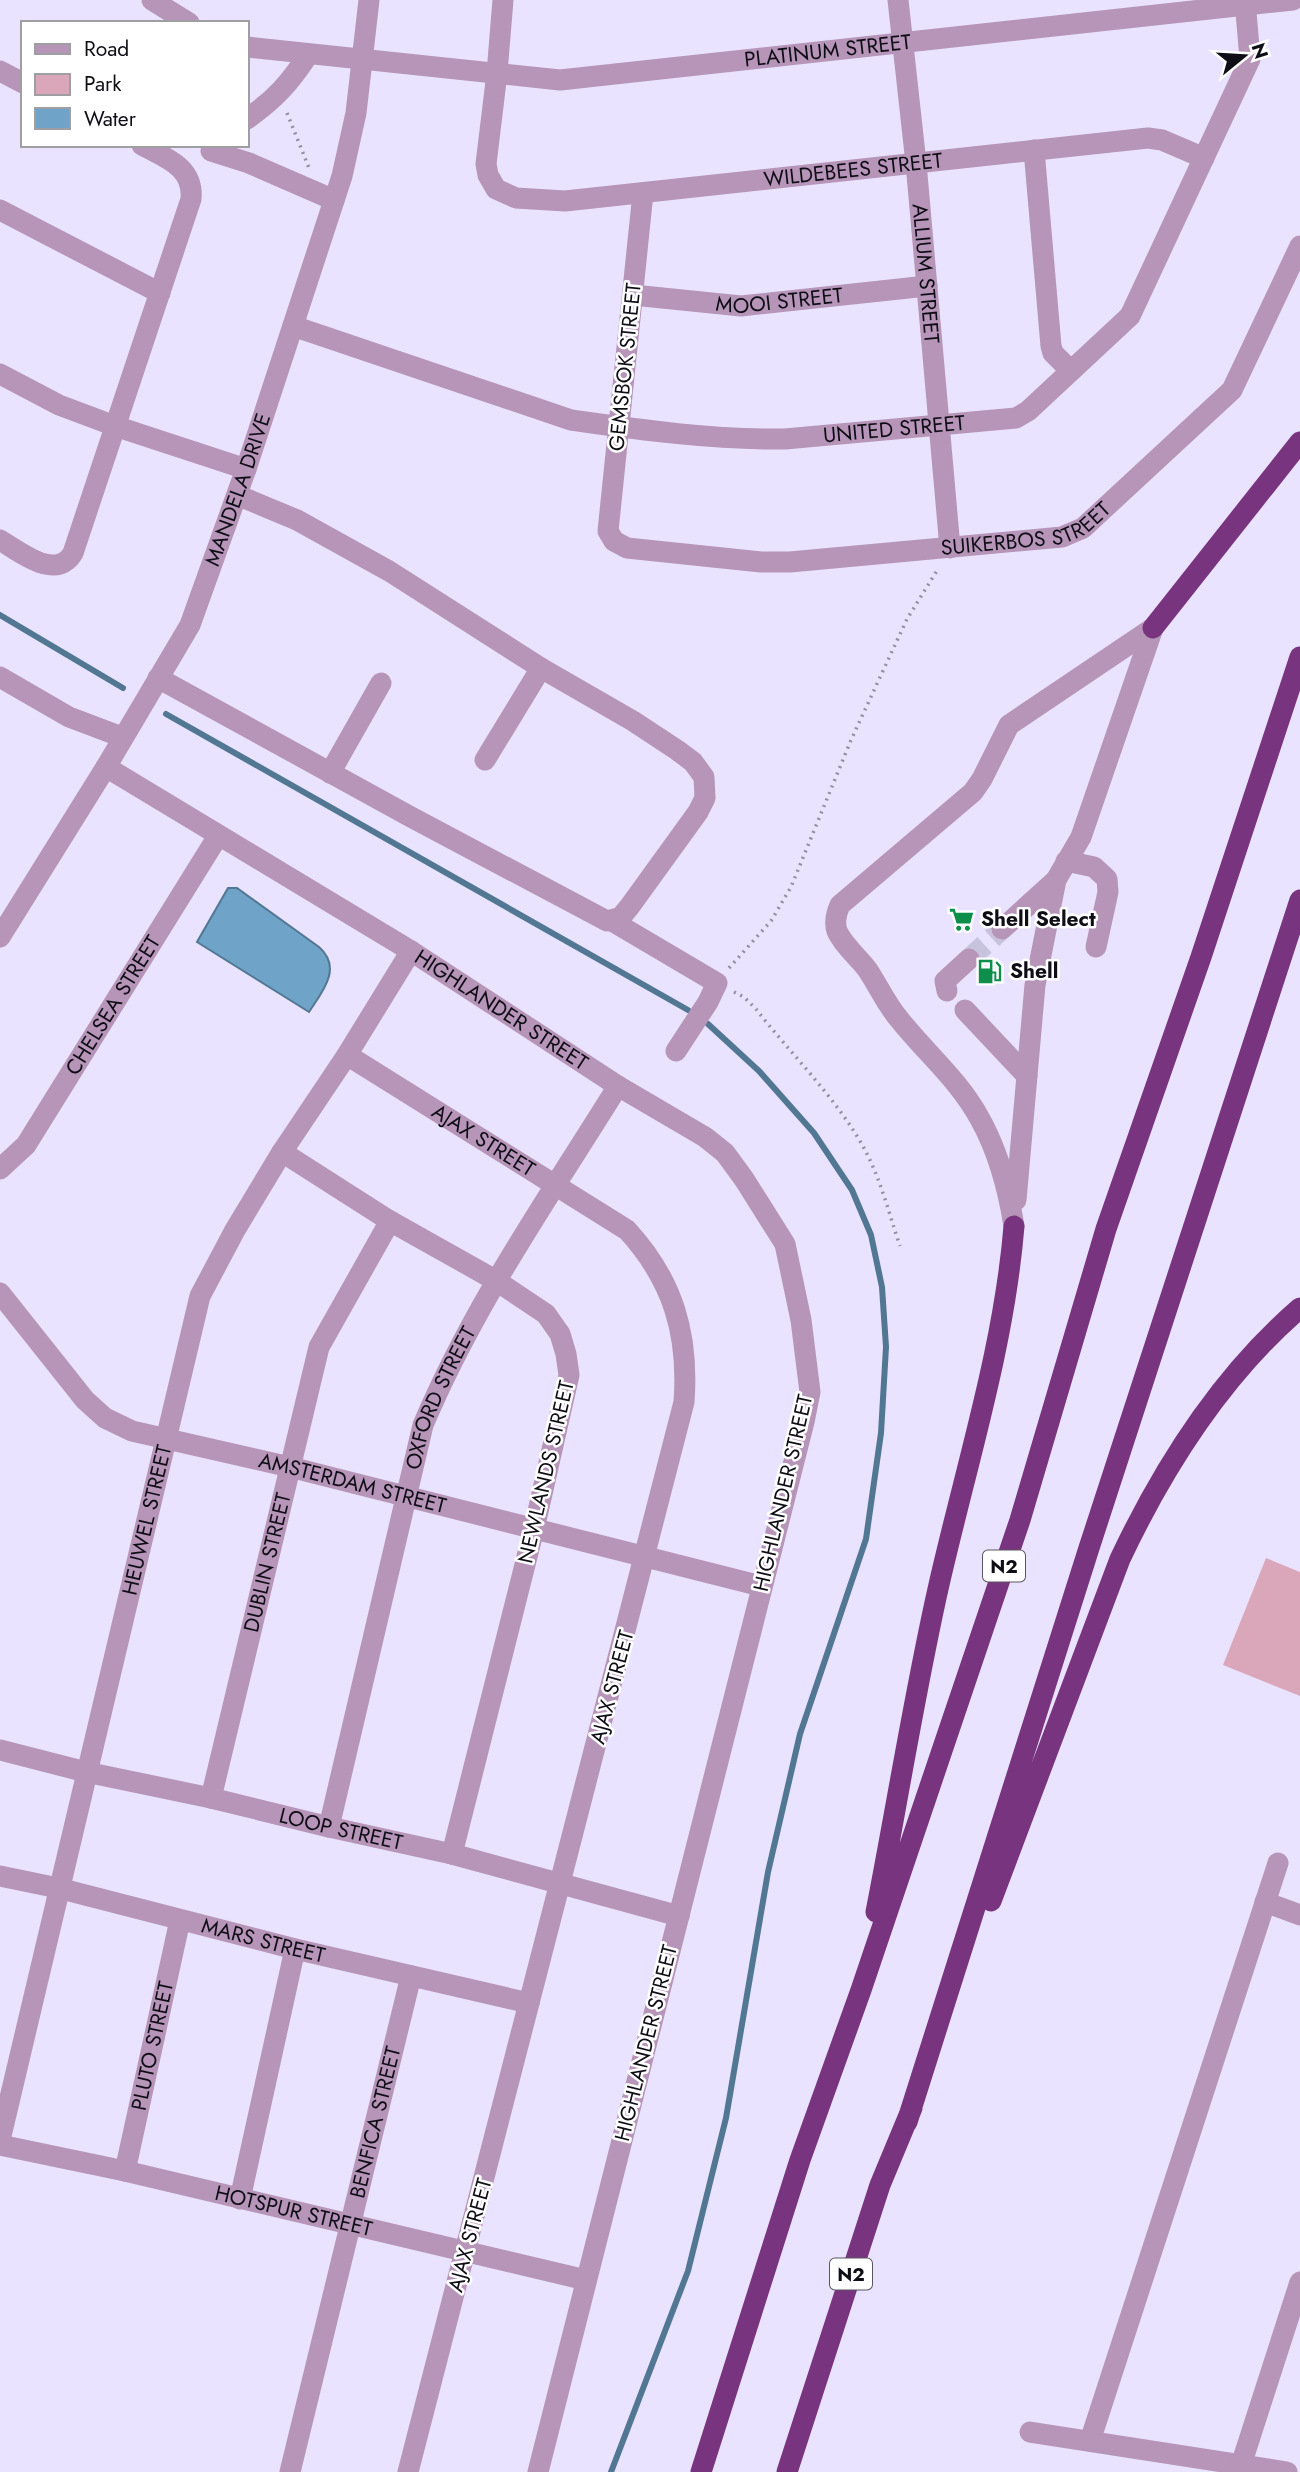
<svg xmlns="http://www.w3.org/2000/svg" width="1300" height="2472" viewBox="0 0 1300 2472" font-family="Jost,sans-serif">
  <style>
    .green { fill: #daa6ba }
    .water { fill: #6fa4c8; stroke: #527793; stroke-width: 2 }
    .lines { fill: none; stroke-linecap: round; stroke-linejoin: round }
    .stream { stroke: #527793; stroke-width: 6 }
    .minor-tunnel { stroke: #c8c3dc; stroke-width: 21; stroke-dasharray: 21 10; stroke-linecap: butt }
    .path { stroke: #938ea3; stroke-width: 3.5; stroke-dasharray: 2 5; stroke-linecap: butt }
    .minor { stroke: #b695b8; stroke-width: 21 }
    .highway { stroke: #78347e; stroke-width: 21 }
    .labels { text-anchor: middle; stroke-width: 5; stroke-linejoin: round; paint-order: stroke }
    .shield { fill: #fff; stroke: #57565c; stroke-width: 2 }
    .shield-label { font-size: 19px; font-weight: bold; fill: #0f0d16 }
    .street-label { font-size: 21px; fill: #0f0d16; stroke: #fff }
    .poi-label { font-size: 21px; font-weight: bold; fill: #0f0d16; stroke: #fff; text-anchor: start }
  </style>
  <rect width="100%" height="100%" fill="#e9e3ff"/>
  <!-- green -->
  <path class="green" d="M 1266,1558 L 1300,1572 L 1300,1696 L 1223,1665 Z"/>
  <!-- water -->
  <path class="water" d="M 228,888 L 237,888 L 319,947 C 343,968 322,992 309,1012 L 197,942 Z"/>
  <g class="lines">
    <!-- stream -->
    <path class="stream" d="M 0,615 L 123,688
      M 166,714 L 688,1010
      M 611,2472 L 688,2271 L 726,2118 L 768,1872 L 800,1734 L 866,1539 L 881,1433 L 886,1347 L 882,1287 L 871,1235 L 852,1190 L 814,1133 L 759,1071 L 708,1024"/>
    <!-- minor-tunnel -->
    <path class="minor-tunnel" d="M 969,959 L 1002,929"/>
    <!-- path -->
    <path class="path" d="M 287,113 L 309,168
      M 729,968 L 771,921 L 791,887 L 851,740 L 907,619 L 938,569
      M 734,992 L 744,997 L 756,1009 C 790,1053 839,1101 865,1150 C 881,1180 889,1214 900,1246"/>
    <!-- minor -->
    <g class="minor">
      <path d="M 152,0 L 189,23"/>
      <path id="s1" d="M 503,0 L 497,73 L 486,164 L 488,175 L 496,189 L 516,198 L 565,201 L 1148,138 L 1162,140 L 1204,158"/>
      <path id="s2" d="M 898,0 L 916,163 L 950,548"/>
      <path id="s3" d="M 247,47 L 560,80 L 1293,0"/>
      <path d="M 0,71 L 23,83"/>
      <path d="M 247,119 C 275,99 289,84 308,55"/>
      <path d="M 1034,150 L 1051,346 L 1053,353 L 1071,371"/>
      <path d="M 211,151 L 249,163 L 334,200"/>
      <path id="s4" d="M 643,193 L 608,531 L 614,541 L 627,548 L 761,562 L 790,562 L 1062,537 L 1083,528 L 1232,390 L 1300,246"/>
      <path d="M 0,210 L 160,293"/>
      <path id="s5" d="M 633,295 L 741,306 L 927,286"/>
      <path id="s6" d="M 293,326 L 571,420 C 641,430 714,440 785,439 L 1016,418 L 1028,411 L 1130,316 L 1250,59 L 1245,0"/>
      <path d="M 0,374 L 59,405 L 115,426 L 246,469"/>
      <path d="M 0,540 C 19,551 56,582 73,553 L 191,199 C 194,167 166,158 142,145"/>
      <path d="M 0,677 L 69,717 L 122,737"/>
      <path d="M 158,678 L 411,817 L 607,921 L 621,917 L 630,906 L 698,812 L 705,798 L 704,777 L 693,762 L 677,750 L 633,721 L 541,668 L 389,571 L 297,520 L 237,495"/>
      <path d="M 485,760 L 541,668"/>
      <path id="s7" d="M 106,767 L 411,951 L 618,1086 L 705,1137 L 725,1153 L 744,1179 L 785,1244 L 801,1320 L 810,1392 L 804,1422 L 538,2472"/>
      <path d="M 330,773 L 381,683"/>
      <path d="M 1066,861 L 1094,867 L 1107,879 L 1108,892 L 1096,947"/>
      <path d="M 612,921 L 717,983 L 708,1002 L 676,1051"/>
      <path d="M 1002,929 L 1056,880"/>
      <path id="s8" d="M 0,937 L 106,767 L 190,625 L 246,469 L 342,176 L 356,113 L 369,0"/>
      <path d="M 947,991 L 945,981 L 969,959"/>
      <path d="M 965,1010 L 1027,1076"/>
      <path id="s9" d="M 347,1055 L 627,1230 C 673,1280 689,1334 684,1402 L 408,2472"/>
      <path d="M 282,1152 L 390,1221 L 495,1280 L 546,1314 L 560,1334 L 566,1354 L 569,1375 L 534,1529 L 452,1854"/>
      <path id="s10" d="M 0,1169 L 26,1145 L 218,836"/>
      <path d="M 1016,1200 L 1035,985 L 1056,880 L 1081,837 L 1153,628"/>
      <path d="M 1014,1226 C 1008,1188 999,1153 980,1119 C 959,1080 926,1053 899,1019 C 886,1004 878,985 867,969 C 858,957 843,945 837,931 C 834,922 836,914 840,905 L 973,792 L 982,779 L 1009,725 L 1153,628"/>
      <path id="s11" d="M 0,1293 L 85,1400 L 105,1418 L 132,1431 L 290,1467 L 761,1586"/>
      <path id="s12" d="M 0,1750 L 86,1772 L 211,1798 L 329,1827 L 452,1854 L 679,1916"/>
      <path id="s13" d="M 211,1798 L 319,1347 L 390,1221"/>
      <path id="s14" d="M 329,1827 L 423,1425 C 474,1304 549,1197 618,1086"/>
      <path id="s15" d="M 0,1876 L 58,1888 L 295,1949 L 529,2003"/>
      <path d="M 1265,1902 L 1300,1915"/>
      <path id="s16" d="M 0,2140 L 200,1296 L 235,1230 L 282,1152 L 347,1055 L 411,951"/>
      <path id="s17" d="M 0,2145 L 125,2171 L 586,2280"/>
      <path id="s18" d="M 125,2171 L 180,1920"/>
      <path d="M 240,2199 L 295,1949"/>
      <path d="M 1030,2432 L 1287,2472"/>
      <path d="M 1090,2441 L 1278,1863"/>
      <path d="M 1241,2465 L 1300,2282"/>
      <path id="s19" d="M 290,2472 L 411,1976"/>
    </g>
    <!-- highway -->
    <path class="highway" d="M 1153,628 L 1300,442
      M 991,1901 L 1120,1559 C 1164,1466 1221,1376 1300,1308
      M 876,1912 C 897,1805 914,1696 938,1589 C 965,1469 1004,1349 1014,1226
      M 907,2122 L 1089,1548 L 1300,900
      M 701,2472 L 800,2160 L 861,1990 L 1020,1520 L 1106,1229 L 1201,957 L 1300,657
      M 787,2472 L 880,2185 L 912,2108"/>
  </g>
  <!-- icons -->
  <defs>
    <symbol id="supermarket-bare" viewBox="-9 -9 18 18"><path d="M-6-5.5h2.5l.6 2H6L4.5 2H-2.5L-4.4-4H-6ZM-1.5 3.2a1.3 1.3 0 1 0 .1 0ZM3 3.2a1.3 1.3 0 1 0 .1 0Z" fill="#0d8e4b" stroke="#fff" stroke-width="2.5" paint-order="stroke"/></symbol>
    <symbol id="fuel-bare" viewBox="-9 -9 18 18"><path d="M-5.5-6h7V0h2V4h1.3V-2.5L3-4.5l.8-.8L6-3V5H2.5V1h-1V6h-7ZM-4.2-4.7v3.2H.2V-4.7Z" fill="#0d8e4b" stroke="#fff" stroke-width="2.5" paint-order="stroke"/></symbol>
  </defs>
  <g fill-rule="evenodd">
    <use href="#supermarket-bare" x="944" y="902" width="35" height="35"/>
    <use href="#fuel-bare" x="972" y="954" width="35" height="35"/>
  </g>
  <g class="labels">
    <!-- shield labels -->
    <g class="shield">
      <rect x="983" y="1550.5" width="42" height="31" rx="5"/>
      <rect x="830" y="2258.5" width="42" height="31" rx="5"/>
    </g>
    <g class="shield-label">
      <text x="1004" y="1573">N2</text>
      <text x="851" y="2281">N2</text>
    </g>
    <!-- street labels -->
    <g class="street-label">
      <text dy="7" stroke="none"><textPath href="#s3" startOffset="584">PLATINUM STREET</textPath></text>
      <text dy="7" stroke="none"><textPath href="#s1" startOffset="553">WILDEBEES STREET</textPath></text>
      <text dy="7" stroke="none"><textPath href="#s2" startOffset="275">ALLIUM STREET</textPath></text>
      <text dy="7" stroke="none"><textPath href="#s5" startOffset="147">MOOI STREET</textPath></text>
      <text transform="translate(625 367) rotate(-84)" y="7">GEMSBOK STREET</text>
      <text dy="7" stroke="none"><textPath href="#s6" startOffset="618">UNITED STREET</textPath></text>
      <text dy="7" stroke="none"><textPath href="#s8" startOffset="509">MANDELA DRIVE</textPath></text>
      <text dy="7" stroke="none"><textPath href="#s4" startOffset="770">SUIKERBOS STREET</textPath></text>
      <text dy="7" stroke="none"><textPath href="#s10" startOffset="200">CHELSEA STREET</textPath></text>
      <text dy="7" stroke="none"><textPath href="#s7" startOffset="464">HIGHLANDER STREET</textPath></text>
      <text dy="7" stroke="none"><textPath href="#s9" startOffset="161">AJAX STREET</textPath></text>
      <text dy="7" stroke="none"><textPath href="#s14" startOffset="444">OXFORD STREET</textPath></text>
      <text transform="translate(546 1472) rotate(-77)" y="7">NEWLANDS STREET</text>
      <text dy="7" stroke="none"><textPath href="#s11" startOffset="420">AMSTERDAM STREET</textPath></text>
      <text transform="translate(783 1493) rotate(-77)" y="7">HIGHLANDER STREET</text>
      <text dy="7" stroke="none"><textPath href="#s16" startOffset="637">HEUWEL STREET</textPath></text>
      <text dy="7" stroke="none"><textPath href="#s13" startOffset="242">DUBLIN STREET</textPath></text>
      <text transform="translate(612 1687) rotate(-75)" y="7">AJAX STREET</text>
      <text dy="7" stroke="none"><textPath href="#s12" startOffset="350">LOOP STREET</textPath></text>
      <text dy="7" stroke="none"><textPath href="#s15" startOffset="271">MARS STREET</textPath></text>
      <text transform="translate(646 2043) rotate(-76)" y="7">HIGHLANDER STREET</text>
      <text dy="7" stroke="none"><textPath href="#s18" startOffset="128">PLUTO STREET</textPath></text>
      <text dy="7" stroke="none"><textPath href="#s19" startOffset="360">BENFICA STREET</textPath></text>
      <text dy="7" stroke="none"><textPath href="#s17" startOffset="301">HOTSPUR STREET</textPath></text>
      <text transform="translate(470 2235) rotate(-75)" y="7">AJAX STREET</text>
    </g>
    <!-- poi labels -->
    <g class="poi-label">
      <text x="981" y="926">Shell Select</text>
      <text x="1010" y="978">Shell</text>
    </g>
  </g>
  <!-- legend -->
  <rect x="21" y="21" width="228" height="126" fill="#ffffff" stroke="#9f9ea2" stroke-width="2"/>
  <rect x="35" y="44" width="35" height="10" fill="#b695b8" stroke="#9f9ea2" stroke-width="2"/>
  <text x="84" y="56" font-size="21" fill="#0f0d16">Road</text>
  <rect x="35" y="74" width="35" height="21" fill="#daa6ba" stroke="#9f9ea2" stroke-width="2"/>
  <text x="84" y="91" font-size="21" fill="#0f0d16">Park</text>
  <rect x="35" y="108" width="35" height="21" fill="#6fa4c8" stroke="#9f9ea2" stroke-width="2"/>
  <text x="84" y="126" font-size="21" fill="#0f0d16">Water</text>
  <!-- north arrow -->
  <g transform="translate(1244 56) rotate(72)" stroke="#ffffff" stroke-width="5" paint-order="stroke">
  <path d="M0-5L12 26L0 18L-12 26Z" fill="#0f0d16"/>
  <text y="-10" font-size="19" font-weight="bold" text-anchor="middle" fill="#0f0d16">N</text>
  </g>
</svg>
